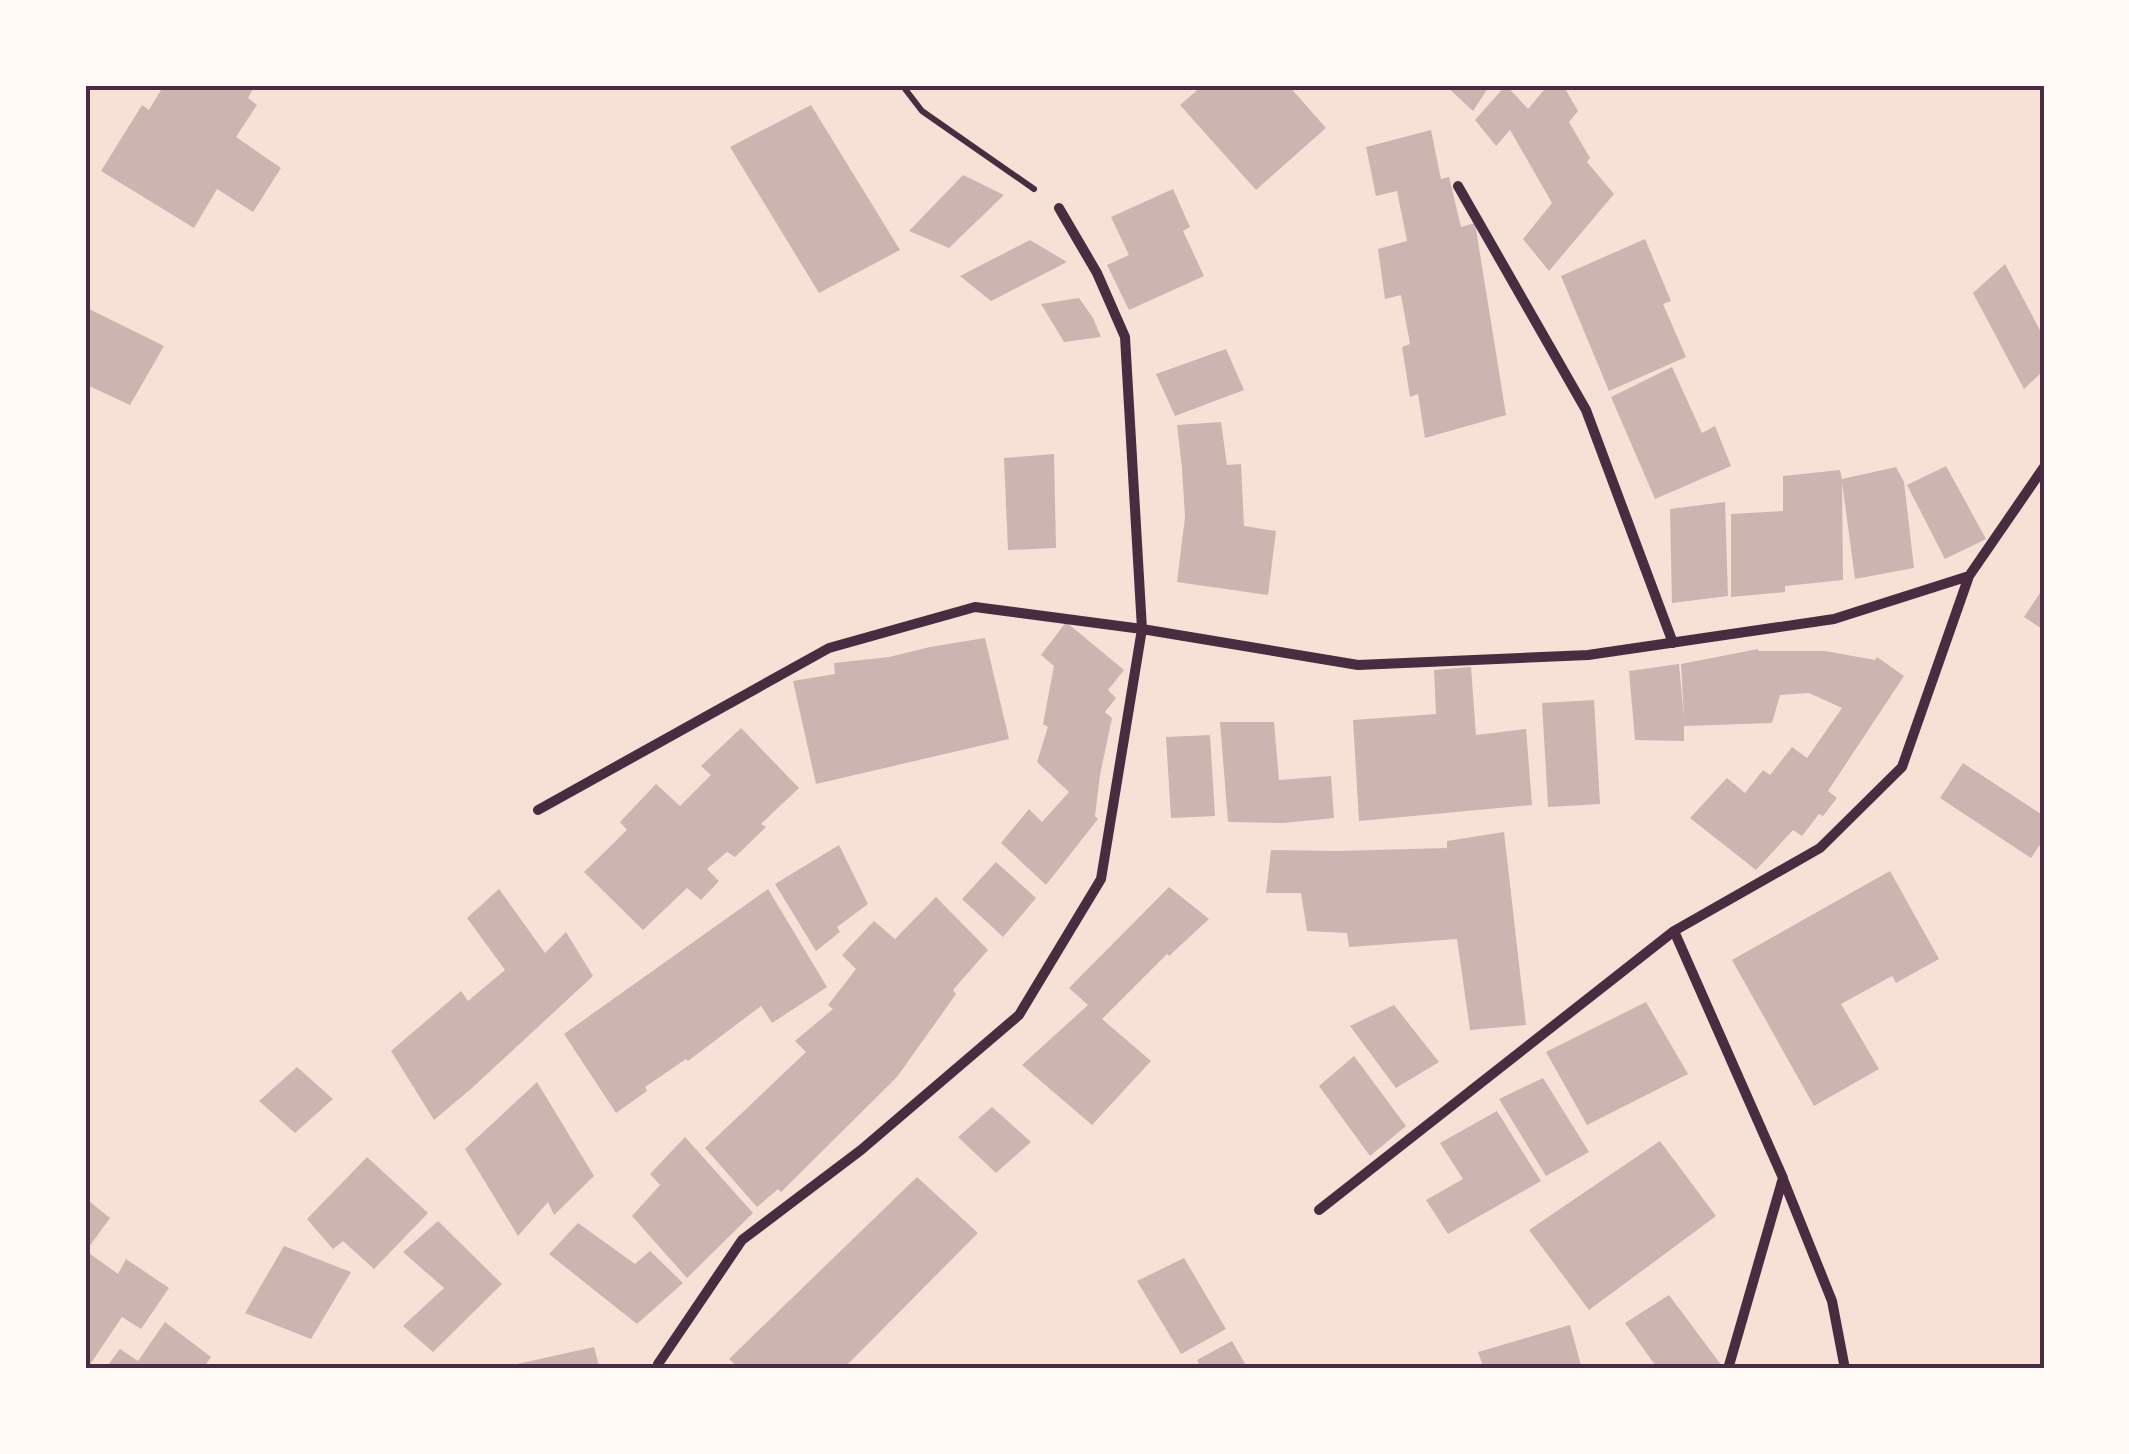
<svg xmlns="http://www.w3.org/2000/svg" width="2129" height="1454" viewBox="0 0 2129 1454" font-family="'Sofia Sans Condensed',sans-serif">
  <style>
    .building { fill: #ccb4b1 }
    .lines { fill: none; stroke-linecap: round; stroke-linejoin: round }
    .path { stroke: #4a2c40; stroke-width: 6 }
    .minor { stroke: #4a2c40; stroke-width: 10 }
    .neatline { fill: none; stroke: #4a2c40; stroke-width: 4 }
  </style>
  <rect width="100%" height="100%" fill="#f7e1d7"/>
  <!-- building -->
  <path class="building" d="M 164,85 L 255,85 L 248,98 L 257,105 L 236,137 L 281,168 L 253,212 L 217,189 L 194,228 L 101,171 L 142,105 L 149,110 Z
    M 1203,85 L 1288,85 L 1326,128 L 1256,190 L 1180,105 Z
    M 1445,85 L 1490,85 L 1473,111 Z
    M 1506,85 L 1528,109 L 1548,85 L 1563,85 L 1578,111 L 1569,122 L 1590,158 L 1587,162 L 1614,194 L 1549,271 L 1523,239 L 1552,203 L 1510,130 L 1496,146 L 1475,120 Z
    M 811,105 L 900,250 L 819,293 L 730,147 Z
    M 1431,130 L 1441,179 L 1449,177 L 1461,227 L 1475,223 L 1506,415 L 1425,438 L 1418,394 L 1410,397 L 1402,347 L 1410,344 L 1401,295 L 1385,299 L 1378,249 L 1407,241 L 1397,191 L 1376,196 L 1366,147 Z
    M 963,175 L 1004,195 L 949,248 L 909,231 Z
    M 1173,189 L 1190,227 L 1183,231 L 1204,276 L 1129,310 L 1107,265 L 1129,255 L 1111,217 Z
    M 1645,239 L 1671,301 L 1663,304 L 1686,357 L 1609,391 L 1561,276 Z
    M 1030,240 L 1067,262 L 991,301 L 960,276 Z
    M 2005,264 L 2044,338 L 2044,370 L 2024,389 L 1973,293 Z
    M 1079,298 L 1093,318 L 1101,337 L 1064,342 L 1041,304 Z
    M 85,307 L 164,346 L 130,405 L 85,384 Z
    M 1226,349 L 1244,390 L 1175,416 L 1156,374 Z
    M 1672,367 L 1702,433 L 1715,426 L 1731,466 L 1655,499 L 1611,397 Z
    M 1221,422 L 1227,465 L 1241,464 L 1244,526 L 1276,531 L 1268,595 L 1177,582 L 1185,517 L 1182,468 L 1177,425 Z
    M 1054,454 L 1056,548 L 1008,550 L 1004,458 Z
    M 1946,466 L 1986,539 L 1945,559 L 1907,485 Z
    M 1896,467 L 1904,482 L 1914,568 L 1855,579 L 1842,482 L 1843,580 L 1785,586 L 1785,592 L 1731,597 L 1731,514 L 1783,511 L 1783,476 L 1840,470 L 1842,479 Z
    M 1725,502 L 1728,596 L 1672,603 L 1670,509 Z
    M 2044,587 L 2044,630 L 2024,617 Z
    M 1066,622 L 1124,670 L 1108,690 L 1116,698 L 1105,712 L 1112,718 L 1100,775 L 1095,816 L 1098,819 L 1046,885 L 1001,843 L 1029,809 L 1042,822 L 1069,792 L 1037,762 L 1048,727 L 1043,724 L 1054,666 L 1041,655 Z
    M 985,638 L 1009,739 L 816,784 L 793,681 L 835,674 L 834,663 L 889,657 L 930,647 Z
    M 1758,649 L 1758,651 L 1825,651 L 1875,660 L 1877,657 L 1904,676 L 1828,791 L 1837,798 L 1823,816 L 1819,814 L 1802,836 L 1793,830 L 1756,870 L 1690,818 L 1727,778 L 1745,793 L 1763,770 L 1770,775 L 1792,747 L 1807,758 L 1842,708 L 1809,693 L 1780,695 L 1772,723 L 1684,726 L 1684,741 L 1635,740 L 1629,671 L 1679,664 L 1684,718 L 1681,664 Z
    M 1471,667 L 1476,735 L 1526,729 L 1532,805 L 1359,821 L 1353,720 L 1436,714 L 1434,670 Z
    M 1594,700 L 1600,804 L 1548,807 L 1542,703 Z
    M 1220,722 L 1274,722 L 1279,780 L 1331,776 L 1334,818 L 1283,823 L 1228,822 Z
    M 741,728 L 799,788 L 761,824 L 766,827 L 735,857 L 727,852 L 707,869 L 719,881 L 701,900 L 687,888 L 643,930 L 584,872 L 627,830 L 620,822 L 656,784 L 680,806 L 711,775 L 701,766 Z
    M 1210,735 L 1215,816 L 1171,818 L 1166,737 Z
    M 1963,763 L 2044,816 L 2044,839 L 2031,858 L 1940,798 Z
    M 1504,832 L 1526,1025 L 1470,1030 L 1457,939 L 1349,947 L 1347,933 L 1307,931 L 1301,893 L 1266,893 L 1271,850 L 1338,851 L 1447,848 L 1447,841 Z
    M 839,845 L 868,904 L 837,927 L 840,932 L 816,951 L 775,884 Z
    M 996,862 L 1036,898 L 1003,937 L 962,899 Z
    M 1890,871 L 1939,959 L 1896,983 L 1892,976 L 1841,1004 L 1879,1069 L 1814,1106 L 1732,960 Z
    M 1169,887 L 1209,919 L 1169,956 L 1167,954 L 1102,1019 L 1151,1061 L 1092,1125 L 1022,1065 L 1088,1005 L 1069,988 Z
    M 499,889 L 545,953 L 566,932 L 593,976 L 472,1088 L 434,1120 L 391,1051 L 461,991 L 468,1001 L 505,970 L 467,918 Z
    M 768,889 L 827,987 L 772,1023 L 761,1006 L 688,1061 L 686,1059 L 645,1087 L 647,1091 L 616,1113 L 564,1034 Z
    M 936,897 L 988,950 L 953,990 L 956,994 L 897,1077 L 781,1192 L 778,1189 L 757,1207 L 705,1148 L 806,1052 L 795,1041 L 833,1009 L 828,1005 L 856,969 L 842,955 L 874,921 L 895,939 Z
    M 1646,1002 L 1688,1074 L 1587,1125 L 1546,1052 Z
    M 1394,1005 L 1439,1062 L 1396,1088 L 1350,1026 Z
    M 1354,1056 L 1406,1126 L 1370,1156 L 1319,1086 Z
    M 297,1067 L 333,1099 L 295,1133 L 259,1101 Z
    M 1543,1078 L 1589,1152 L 1546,1176 L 1499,1099 Z
    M 537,1082 L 594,1176 L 554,1215 L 548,1202 L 518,1236 L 465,1149 Z
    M 992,1107 L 1031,1142 L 996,1173 L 958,1137 Z
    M 1497,1111 L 1541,1181 L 1448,1234 L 1426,1200 L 1463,1179 L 1440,1143 Z
    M 685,1137 L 753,1213 L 687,1278 L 632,1216 L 660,1185 L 650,1174 Z
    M 1660,1141 L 1716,1216 L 1589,1310 L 1529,1230 Z
    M 367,1157 L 428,1213 L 374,1269 L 343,1241 L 333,1249 L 307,1219 Z
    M 917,1177 L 978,1233 L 843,1369 L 740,1369 L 729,1359 Z
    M 85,1198 L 110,1218 L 86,1251 L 118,1274 L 126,1259 L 169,1288 L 141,1329 L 122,1317 L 87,1369 L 85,1369 Z
    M 438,1221 L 502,1284 L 433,1352 L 403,1326 L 444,1288 L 403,1252 Z
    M 578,1223 L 635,1264 L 650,1251 L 683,1283 L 637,1324 L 549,1254 Z
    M 284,1246 L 351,1272 L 311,1339 L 245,1313 Z
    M 1184,1258 L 1226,1329 L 1181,1354 L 1137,1281 Z
    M 1669,1295 L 1722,1366 L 1719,1369 L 1658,1369 L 1625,1323 Z
    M 165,1322 L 211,1357 L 203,1369 L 105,1369 L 120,1349 L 138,1361 Z
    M 1570,1325 L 1582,1369 L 1484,1369 L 1478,1352 Z
    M 1232,1341 L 1248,1369 L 1202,1369 L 1197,1360 Z
    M 594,1347 L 600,1369 L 505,1369 L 504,1367 Z"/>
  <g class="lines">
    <!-- path -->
    <path class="path" d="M 902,85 L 922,111 L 1034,189"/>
    <!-- minor -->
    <path class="minor" d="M 1458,186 L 1586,410 L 1673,643
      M 538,810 L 829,648 L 975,607 L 1142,629 L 1358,665 L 1588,655 L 1834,619 L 1969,576
      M 1674,931 L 1783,1178 L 1728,1369
      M 1783,1179 L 1832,1301 L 1845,1369
      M 1319,1210 L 1674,931 L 1820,848 L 1902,767 L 1969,576 L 2044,467
      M 658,1364 L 742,1240 L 861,1150 L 1019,1015 L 1101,879 L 1142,629 L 1125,337 L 1097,273 L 1059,208"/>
  </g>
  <!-- border -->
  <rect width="2129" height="1454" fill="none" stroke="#fffaf5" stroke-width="175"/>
  <rect x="88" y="88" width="1954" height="1278" class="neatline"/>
</svg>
